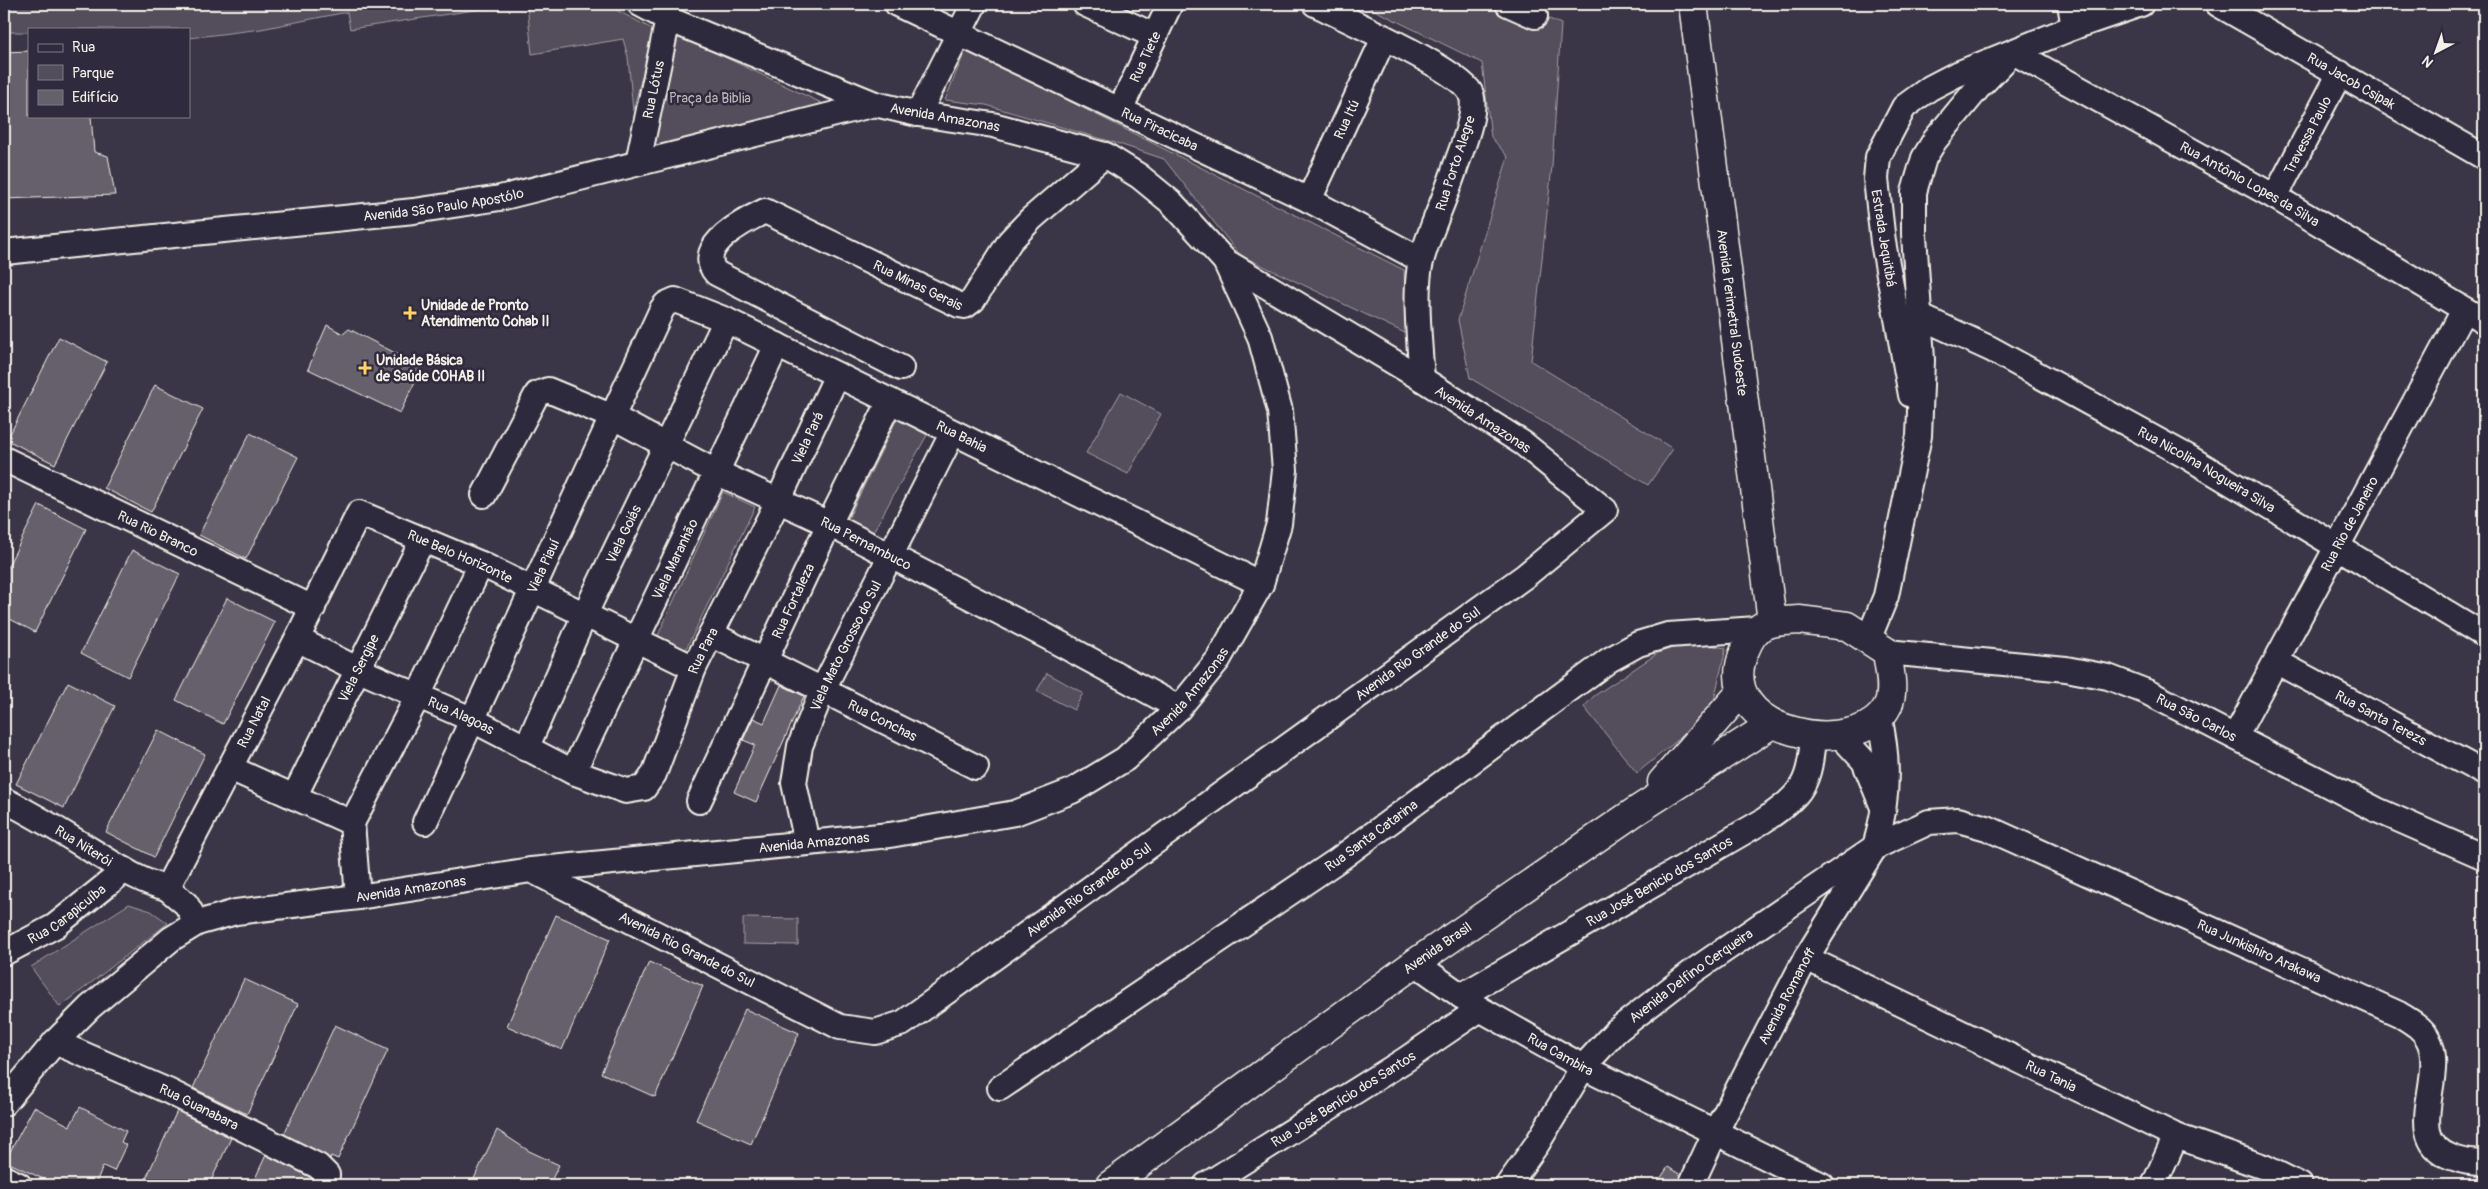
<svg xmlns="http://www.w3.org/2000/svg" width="2488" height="1189" viewBox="0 0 2488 1189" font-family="Pangolin,sans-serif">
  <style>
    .green { fill: #534e5c; stroke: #a4a0a2 }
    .building { fill: #65616c; stroke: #f4f1e8 }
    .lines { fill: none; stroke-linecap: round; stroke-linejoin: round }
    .minor-casing { stroke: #f4f1e8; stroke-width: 28 }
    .major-casing { stroke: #f4f1e8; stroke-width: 31 }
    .minor { stroke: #2f2a3d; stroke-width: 24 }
    .major { stroke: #2f2a3d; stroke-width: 28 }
    .poi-dot { fill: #ffd166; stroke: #2f2a3d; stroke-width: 2 }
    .labels { text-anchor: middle; stroke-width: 5; stroke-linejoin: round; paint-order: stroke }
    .street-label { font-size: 14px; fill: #f4f1e8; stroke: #2f2a3d }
    .park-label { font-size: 14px; fill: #bcb8b7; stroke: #2f2a3d }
    .poi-label { font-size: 14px; font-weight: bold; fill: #f4f1e8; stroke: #2f2a3d; text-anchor: start }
  </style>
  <rect width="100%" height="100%" fill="#3b3647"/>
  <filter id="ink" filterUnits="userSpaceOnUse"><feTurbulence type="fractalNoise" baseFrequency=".02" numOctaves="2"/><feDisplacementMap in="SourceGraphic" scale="10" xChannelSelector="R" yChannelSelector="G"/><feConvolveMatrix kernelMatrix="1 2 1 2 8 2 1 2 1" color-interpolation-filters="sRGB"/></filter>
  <g filter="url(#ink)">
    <!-- green -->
    <path class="green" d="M 4,4 L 514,4 L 350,29 L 347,12 L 261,29 L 189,38 L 189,29 L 29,29 L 29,32 L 4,32 Z
      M 527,4 L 605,4 L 654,30 L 633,111 L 628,57 L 623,39 L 532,54 Z
      M 1362,4 L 1515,4 L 1561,24 L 1552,166 L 1531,361 L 1673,449 L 1648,485 L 1470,378 L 1458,320 L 1508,157 L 1491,137 L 1482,63 Z
      M 678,35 L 830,107 L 654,149 Z
      M 966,49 L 1404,270 L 1407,334 L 1240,255 L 1164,159 L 1116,143 L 986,105 L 945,100 Z
      M 1121,392 L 1161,414 L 1128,474 L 1086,453 Z
      M 897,419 L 927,435 L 873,532 L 848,519 Z
      M 723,492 L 755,507 L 682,657 L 655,642 Z
      M 1689,642 L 1726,648 L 1711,713 L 1637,773 L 1584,707 L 1594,696 L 1658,653 Z
      M 1047,673 L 1083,693 L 1074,710 L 1037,691 Z
      M 129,904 L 151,911 L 168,923 L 60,1007 L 31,967 Z
      M 743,918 L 798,919 L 798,945 L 743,944 Z"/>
    <!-- building -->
    <path class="building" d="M 29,51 L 29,116 L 91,116 L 94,152 L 108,156 L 115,195 L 4,199 L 4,52 Z
      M 327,325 L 343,334 L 349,329 L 422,367 L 400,413 L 308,369 Z
      M 59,337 L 107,362 L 55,464 L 7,440 Z
      M 155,385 L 203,409 L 151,512 L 104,488 Z
      M 250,433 L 298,457 L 246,559 L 199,535 Z
      M 39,505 L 86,529 L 35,632 L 4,616 L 4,574 Z
      M 132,550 L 180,574 L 128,677 L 81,653 Z
      M 227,598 L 275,622 L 223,724 L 176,700 Z
      M 68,682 L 115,706 L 64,808 L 16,784 Z
      M 781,685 L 804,696 L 756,802 L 734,792 L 755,745 L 743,740 L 753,718 L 764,723 Z
      M 158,730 L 205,754 L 154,857 L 106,832 Z
      M 556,915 L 610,939 L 562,1050 L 507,1026 Z
      M 649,962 L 703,986 L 655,1097 L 601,1073 Z
      M 244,979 L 298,1004 L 247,1114 L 193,1088 Z
      M 745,1009 L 799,1033 L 751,1144 L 696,1120 Z
      M 335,1025 L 388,1050 L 338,1159 L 331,1156 L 330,1159 L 284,1134 Z
      M 34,1107 L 70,1126 L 80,1107 L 126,1131 L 121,1142 L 126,1145 L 114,1171 L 103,1166 L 95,1185 L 56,1185 L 5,1161 Z
      M 177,1111 L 231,1138 L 209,1185 L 143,1185 Z
      M 497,1130 L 529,1151 L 559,1165 L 549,1185 L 471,1185 Z
      M 266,1155 L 310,1177 L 313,1180 L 313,1185 L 252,1185 Z
      M 1668,1167 L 1681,1175 L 1677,1185 L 1656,1185 Z"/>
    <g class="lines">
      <defs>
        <g id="minor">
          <path id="s1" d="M 897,4 L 1309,200 L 1421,260"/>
          <path d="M 1085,4 L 1155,36"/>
          <path d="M 1315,4 C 1344,18 1457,69 1470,92 C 1479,108 1462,148 1456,165 C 1446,197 1431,227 1422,258 C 1413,286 1420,348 1422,379"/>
          <path d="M 1508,4 L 1535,16"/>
          <path d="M 2070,4 L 2074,27"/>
          <path id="s2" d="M 2218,4 L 2484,157"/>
          <path id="s3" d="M 2013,52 L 2275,197 L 2484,321"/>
          <path id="s4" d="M 1120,110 L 1170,4"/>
          <path d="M 918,114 L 974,4"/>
          <path id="s5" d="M 638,162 L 668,19"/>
          <path id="s6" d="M 2275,197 L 2340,73"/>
          <path id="s7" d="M 1309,200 L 1384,38"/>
          <path id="s8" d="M 4,252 L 414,211 L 500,198 L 875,104"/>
          <path id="s9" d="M 1921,317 L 1991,349 L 2188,457 L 2484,635"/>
          <path id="s10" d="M 901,368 L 716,273 C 693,246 746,220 765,211 L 959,305 L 965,306 L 973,300 L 1010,241 L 1031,219 L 1105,155"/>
          <path d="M 1911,395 L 1883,242 L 1876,179 L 1878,157 L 1904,107 L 1930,88 L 1955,75 L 2074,27 L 2141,4"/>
          <path id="s11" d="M 4,459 L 313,608"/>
          <path id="s12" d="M 484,495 L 537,394 L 548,390 L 613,417 L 716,472 L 829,524 L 1046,636 L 1179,708"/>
          <path id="s13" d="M 711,634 L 976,767"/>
          <path id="s14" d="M 297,639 L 359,670 L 471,719 L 573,772 L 626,791 L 644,788 L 654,774 L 694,668 L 778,501 L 837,375"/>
          <path d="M 1868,640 L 1886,596 L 1919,436 L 1922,360 L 1914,234 L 1914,192 L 1924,158 L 1935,140 L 1977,89 L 2013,52"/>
          <path id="s15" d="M 1887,652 L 2066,669 L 2108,677 L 2147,692 L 2377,810 L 2484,857"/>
          <path id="s16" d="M 2277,662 L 2484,773"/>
          <path d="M 1840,735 L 1864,761 L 1882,805"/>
          <path id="s17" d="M 2235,737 L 2464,310"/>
          <path id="s18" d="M 526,749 L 584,616 L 726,320"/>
          <path d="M 230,768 L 352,823 L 358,897"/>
          <path id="s19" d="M 573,772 L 777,345"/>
          <path id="s20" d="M 294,797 L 423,539"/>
          <path id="s21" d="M 4,800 C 35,815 65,834 94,852 C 117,866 140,882 167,888"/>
          <path id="s22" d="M 699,801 L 829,524 L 890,401"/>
          <path id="s23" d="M 425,822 L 662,309 L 666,304 L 675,300 L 726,320 L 1261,584"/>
          <path d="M 352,823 L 418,696 L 481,564"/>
          <path id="s24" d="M 807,843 L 794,783 L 800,746 L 823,689 L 952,434"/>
          <path id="s25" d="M 531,870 L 840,1027 L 875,1032 L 903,1023 L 1525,576 L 1605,510 L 1524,444 L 1422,379 L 1225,261"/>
          <path id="s26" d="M 197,923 L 186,904 L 167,888 L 297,639 L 359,513 L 481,564 L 694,668"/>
          <path id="s27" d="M 4,953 L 55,926 L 125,870"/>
          <path id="s28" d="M 1806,958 L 2176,1136 L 2264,1167 L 2300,1185"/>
          <path id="s29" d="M 1415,963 L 1480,1009 L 1583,1067 L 1822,1185"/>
          <path id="s30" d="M 1461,996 L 1763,821 C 1803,794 1810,784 1813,735"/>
          <path id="s31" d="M 55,1042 L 168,1091 L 318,1166 L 327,1175 L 326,1185"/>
          <path id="s32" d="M 1000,1088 L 1338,860 L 1609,660 L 1638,644 L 1668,635 L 1757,629"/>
          <path id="s33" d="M 4,1103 L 55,1042 L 90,1007 L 171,939 L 197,923 L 236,912 L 358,897 L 531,870 L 890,835 L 1015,813 L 1072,791 L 1125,759 L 1179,708 L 1218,660 L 1261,584 L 1279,524 L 1285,470 L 1280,411 L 1260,337 L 1225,261 L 1172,203 L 1139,176 L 1105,155 L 993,125 L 918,114 L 875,104 L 668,19 L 640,4"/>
          <path d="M 4,1178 L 19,1185"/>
          <path id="s34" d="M 1206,1185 L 1405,1060 L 1480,1009"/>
          <path id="s35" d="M 1508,1185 L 1537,1144 L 1583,1067 L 1616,1031 L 1695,970 L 1875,847 L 1929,822 L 1958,820 L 1987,828 L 2399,1014 C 2410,1021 2422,1027 2428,1039 C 2448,1075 2401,1138 2451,1157 C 2462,1161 2472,1164 2484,1162"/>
          <path id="s36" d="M 1691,1185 L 1715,1133 L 1806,958 L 1875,847 C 1888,803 1890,762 1879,717"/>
          <path d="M 2154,1185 L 2176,1136"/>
        </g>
        <g id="major">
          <path id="s37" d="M 1693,4 L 1772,621"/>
          <path d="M 1799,620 L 1847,626 L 1887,652 C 1889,668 1895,690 1888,705 C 1861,763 1708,734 1745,650 C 1757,620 1770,622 1799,620 Z"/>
          <path d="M 1662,782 L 1741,692"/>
          <path id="s38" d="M 1110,1185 L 1415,963 L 1633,813 L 1772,724"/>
        </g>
      </defs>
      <!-- minor casing -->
      <use href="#minor" class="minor-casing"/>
      <!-- major casing -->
      <use href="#major" class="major-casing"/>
      <!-- minor -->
      <use href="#minor" class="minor"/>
      <!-- major -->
      <use href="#major" class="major"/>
    </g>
  </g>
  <!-- markers -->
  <g class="poi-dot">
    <path d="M407.5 305.5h5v5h5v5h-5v5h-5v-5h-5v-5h5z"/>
    <path d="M362.5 360.5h5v5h5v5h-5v5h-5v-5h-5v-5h5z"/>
  </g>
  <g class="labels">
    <!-- street labels -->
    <g class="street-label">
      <text dy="5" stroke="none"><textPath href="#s4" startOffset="59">Rua Tiete</textPath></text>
      <text dy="5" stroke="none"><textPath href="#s2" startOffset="154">Rua Jacob Csipak</textPath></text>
      <text dy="5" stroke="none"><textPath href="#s5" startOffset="74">Rua Lótus</textPath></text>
      <text transform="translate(945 117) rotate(10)" y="5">Avenida Amazonas</text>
      <text dy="5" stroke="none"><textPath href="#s7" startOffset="89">Rua Itú</textPath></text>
      <text dy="5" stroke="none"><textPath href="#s1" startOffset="291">Rua Piracicaba</textPath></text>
      <text dy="5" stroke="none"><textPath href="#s6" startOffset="70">Travessa Paulo</textPath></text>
      <text transform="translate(1455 163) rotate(-72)" y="5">Rua Porto Alegre</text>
      <text dy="5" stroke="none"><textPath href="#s3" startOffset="271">Rua Antônio Lopes da Silva</textPath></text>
      <text dy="5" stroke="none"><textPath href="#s8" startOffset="442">Avenida São Paulo Apostólo</textPath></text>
      <text transform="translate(1884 238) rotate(81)" y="5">Estrada Jequitibá</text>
      <text dy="5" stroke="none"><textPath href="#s10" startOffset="469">Rua Minas Gerais</textPath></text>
      <text dy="5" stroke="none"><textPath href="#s37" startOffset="311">Avenida Perimetral Sudoeste</textPath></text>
      <text transform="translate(1483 419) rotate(33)" y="5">Avenida Amazonas</text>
      <text dy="5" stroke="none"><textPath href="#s23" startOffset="899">Rua Bahia</textPath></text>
      <text dy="5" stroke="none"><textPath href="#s14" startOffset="768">Viela Pará</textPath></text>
      <text dy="5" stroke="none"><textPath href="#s9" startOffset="324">Rua Nicolina Nogueira Silva</textPath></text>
      <text dy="5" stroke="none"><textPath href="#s17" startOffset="242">Rua Rio de Janeiro</textPath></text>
      <text dy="5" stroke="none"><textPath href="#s11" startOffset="171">Rua Rio Branco</textPath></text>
      <text dy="5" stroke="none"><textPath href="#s18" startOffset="236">Viela Goiás</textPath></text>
      <text dy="5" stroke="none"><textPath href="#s12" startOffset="479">Rua Pernambuco</textPath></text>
      <text dy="5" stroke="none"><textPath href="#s26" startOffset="578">Rue Belo Horizonte</textPath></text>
      <text dy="5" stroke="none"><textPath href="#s19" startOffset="236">Viela Maranhão</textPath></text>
      <text dy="5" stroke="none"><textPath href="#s23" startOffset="282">Viela Piauí</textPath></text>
      <text dy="5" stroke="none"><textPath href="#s22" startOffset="221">Rua Fortaleza</textPath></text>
      <text dy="5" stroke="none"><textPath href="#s24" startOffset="209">Viela Mato Grosso do Sul</textPath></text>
      <text dy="5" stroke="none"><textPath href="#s14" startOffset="531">Rua Para</textPath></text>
      <text dy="5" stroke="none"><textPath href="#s25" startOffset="1045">Avenida Rio Grande do Sul</textPath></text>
      <text dy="5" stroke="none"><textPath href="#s20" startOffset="144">Viela Sergipe</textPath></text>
      <text dy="5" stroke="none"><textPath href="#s33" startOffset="1308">Avenida Amazonas</textPath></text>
      <text dy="5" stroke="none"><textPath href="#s14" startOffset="181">Rua Alagoas</textPath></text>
      <text dy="5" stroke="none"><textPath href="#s15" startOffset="320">Rua São Carlos</textPath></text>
      <text dy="5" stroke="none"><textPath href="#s16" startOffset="118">Rua Santa Terezs</textPath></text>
      <text dy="5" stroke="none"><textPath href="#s13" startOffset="192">Rua Conchas</textPath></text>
      <text dy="5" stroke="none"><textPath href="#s26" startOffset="234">Rua Natal</textPath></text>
      <text dy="5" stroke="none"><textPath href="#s32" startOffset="449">Rua Santa Catarina</textPath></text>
      <text dy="5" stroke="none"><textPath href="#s33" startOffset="888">Avenida Amazonas</textPath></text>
      <text dy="5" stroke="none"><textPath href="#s21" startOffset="92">Rua Niterói</textPath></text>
      <text dy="5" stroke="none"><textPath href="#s30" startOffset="229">Rua José Benicio dos Santos</textPath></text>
      <text dy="5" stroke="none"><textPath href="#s33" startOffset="482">Avenida Amazonas</textPath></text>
      <text dy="5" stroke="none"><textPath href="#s25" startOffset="640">Avenida Rio Grande do Sul</textPath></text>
      <text dy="5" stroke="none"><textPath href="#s27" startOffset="74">Rua Carapicuíba</textPath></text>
      <text dy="5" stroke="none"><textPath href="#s38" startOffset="404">Avenida Brasil</textPath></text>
      <text dy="5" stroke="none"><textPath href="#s25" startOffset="175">Avenida Rio Grande do Sul</textPath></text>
      <text dy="5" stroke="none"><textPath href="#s35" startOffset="924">Rua Junkishiro Arakawa</textPath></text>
      <text dy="5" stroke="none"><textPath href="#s35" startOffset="282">Avenida Delfino Cerqueira</textPath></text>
      <text dy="5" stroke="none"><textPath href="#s36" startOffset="212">Avenida Romanoff</textPath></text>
      <text dy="5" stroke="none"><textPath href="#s29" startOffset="172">Rua Cambira</textPath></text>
      <text dy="5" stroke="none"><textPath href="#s28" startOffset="272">Rua Tania</textPath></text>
      <text dy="5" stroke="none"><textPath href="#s34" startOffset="162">Rua José Benício dos Santos</textPath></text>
      <text dy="5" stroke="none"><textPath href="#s31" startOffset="158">Rua Guanabara</textPath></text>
    </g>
    <!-- park labels -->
    <g class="park-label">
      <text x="710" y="103">Praça da Biblia</text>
    </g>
    <!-- poi labels -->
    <g class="poi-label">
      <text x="421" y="310">Unidade de Pronto<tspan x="421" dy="16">Atendimento Cohab II</tspan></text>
      <text x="376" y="365">Unidade Básica<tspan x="376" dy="16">de Saúde COHAB II</tspan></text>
    </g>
  </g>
  <!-- margin -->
  <rect width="2488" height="1189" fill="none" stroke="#2f2a3d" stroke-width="20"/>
  <rect x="10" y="10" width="2468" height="1169" fill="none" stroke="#f4f1e8" stroke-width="2" filter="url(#ink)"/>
  <!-- legend -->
  <rect x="28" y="28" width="162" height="90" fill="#2f2a3d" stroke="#7e7a81"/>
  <rect x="38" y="44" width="25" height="8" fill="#2f2a3d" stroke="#7e7a81"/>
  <text x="72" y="52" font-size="15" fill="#f4f1e8">Rua</text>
  <rect x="38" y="65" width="25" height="15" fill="#534e5c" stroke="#7e7a81"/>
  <text x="72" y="78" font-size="15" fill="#f4f1e8">Parque</text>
  <rect x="38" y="90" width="25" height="15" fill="#65616c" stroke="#7e7a81"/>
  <text x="72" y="102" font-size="15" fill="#f4f1e8">Edifício</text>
  <!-- north arrow -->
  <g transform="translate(2436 52) rotate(221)" stroke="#2f2a3d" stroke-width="4" paint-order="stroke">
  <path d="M0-4L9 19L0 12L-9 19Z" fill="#f4f1e8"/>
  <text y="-8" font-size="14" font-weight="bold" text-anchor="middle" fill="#f4f1e8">N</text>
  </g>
</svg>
